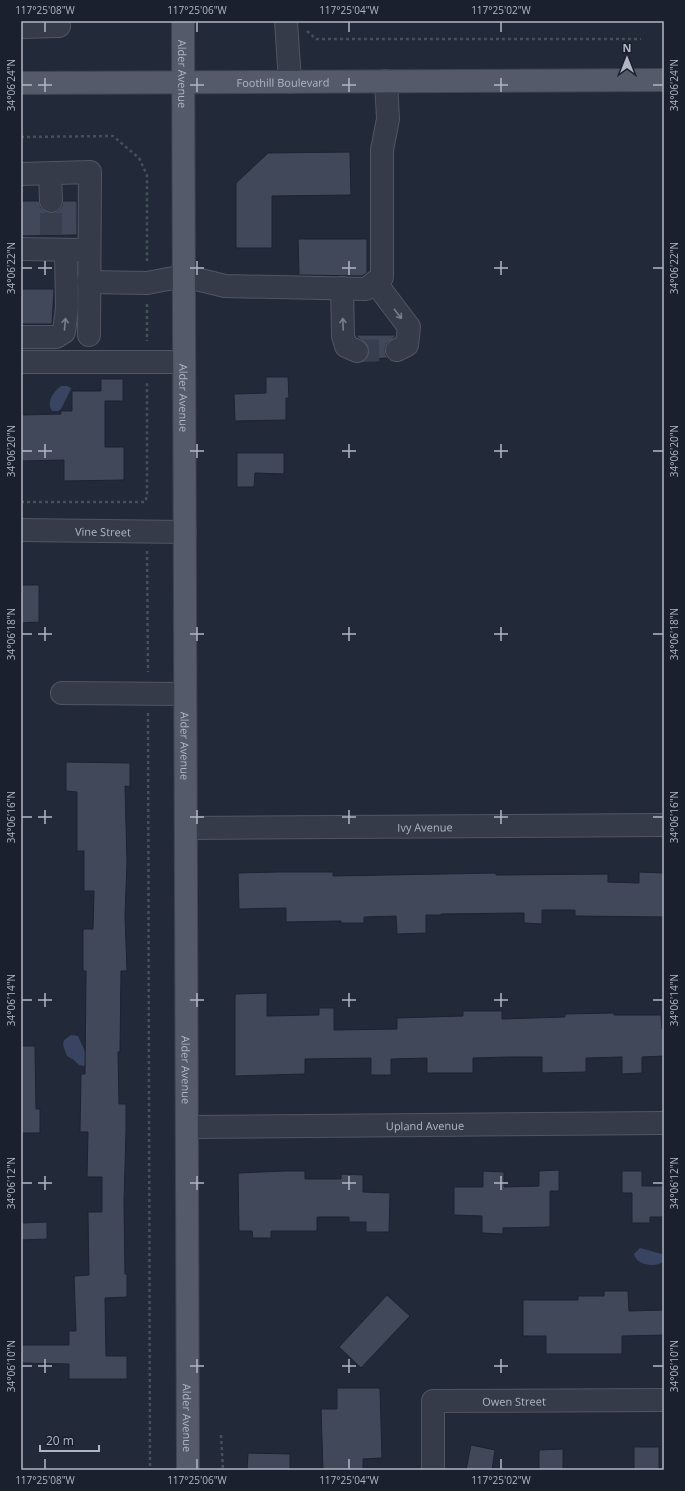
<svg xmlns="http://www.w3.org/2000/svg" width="685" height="1491" font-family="'Open Sans',sans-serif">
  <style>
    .water { fill: #384461 }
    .building { fill: #41485a; stroke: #1d2230 }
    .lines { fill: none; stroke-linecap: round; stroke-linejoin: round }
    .minor-tunnel { stroke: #373e4e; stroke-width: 22; stroke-dasharray: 22 11; stroke-linecap: butt }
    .minor-casing { stroke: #515664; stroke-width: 24 }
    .major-casing { stroke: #3f4452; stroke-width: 24 }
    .path { stroke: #425257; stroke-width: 2.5; stroke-dasharray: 3 3; stroke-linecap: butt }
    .minor { stroke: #363b49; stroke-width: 22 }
    .major { stroke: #545a69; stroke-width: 22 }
    .oneway { stroke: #7a7f8d }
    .ticks { fill: none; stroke: #b1b6c5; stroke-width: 1.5 }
    .labels { text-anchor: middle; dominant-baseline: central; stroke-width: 4; stroke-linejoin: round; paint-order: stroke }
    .street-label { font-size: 11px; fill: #b1b6c5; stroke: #1b202e }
    .neatline { fill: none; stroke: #b1b6c5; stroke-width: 1.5 }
    .ticks-label { font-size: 10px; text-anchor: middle; fill: #b1b6c5 }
  </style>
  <rect width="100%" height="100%" fill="#222939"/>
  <!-- water -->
  <g class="water">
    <path d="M61,386H67L71,388V389L61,409L58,411H52C46,402 53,392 61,386Z"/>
    <polygon points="71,1035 78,1036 88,1058 86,1064 84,1066 79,1065 74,1060 67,1056 63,1045 64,1040"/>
    <path d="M640,1248L662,1254L663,1262C655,1268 636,1265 634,1254Z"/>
  </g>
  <!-- building -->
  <g class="building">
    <polygon points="350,152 351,195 272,196 272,248 236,248 236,183 268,153"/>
    <polygon points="21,201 39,201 41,208 46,212 51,213 58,211 62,206 63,201 77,201 77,235 21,236"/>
    <polygon points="298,239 367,239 367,273 362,276 299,275"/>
    <polygon points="21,289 54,289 52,324 21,324"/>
    <polygon points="357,335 396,335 395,337 387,343 385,349 386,355 388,358 366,359 369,350 367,344 357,337"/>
    <polygon points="266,377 288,377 289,398 286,398 286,420 235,421 234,394 266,393"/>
    <polygon points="101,379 123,379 123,401 105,401 105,447 124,447 124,480 64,481 64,460 21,461 21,415 61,414 61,411 72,411 72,391 101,391"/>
    <polygon points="237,453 284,453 284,474 255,473 254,487 237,487"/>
    <polygon points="21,585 39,585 39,622 21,623"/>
    <polygon points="66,762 130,763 130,787 125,786 127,862 125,916 127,971 121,971 120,1052 118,1052 119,1104 126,1104 126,1131 124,1202 125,1274 127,1274 127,1297 105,1298 106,1356 127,1356 127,1379 69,1379 69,1364 21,1363 21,1345 69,1345 69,1331 76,1331 74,1276 89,1275 88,1212 102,1212 102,1177 87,1177 88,1132 80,1132 81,1074 85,1074 86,971 83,971 83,929 93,929 94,891 84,891 84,851 77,851 77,792 66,791"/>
    <polygon points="278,872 333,872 333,876 496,873 496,875 608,874 608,882 639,883 639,872 664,873 664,917 575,916 575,910 542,910 542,924 524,923 524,913 441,914 441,915 426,915 426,933 397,934 396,916 364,917 364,923 341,923 341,921 286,922 286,908 239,909 238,873"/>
    <polygon points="267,993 267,1016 319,1015 319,1008 334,1008 334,1030 397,1029 397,1018 463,1016 463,1011 502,1011 502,1019 565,1017 565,1014 614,1013 614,1015 661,1015 662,1029 664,1029 664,1056 642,1057 642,1073 622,1074 622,1057 586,1058 586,1072 542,1073 542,1057 510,1057 473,1058 473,1073 427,1073 427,1058 391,1059 391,1075 371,1075 371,1058 305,1059 305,1074 235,1076 235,994"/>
    <polygon points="21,1046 35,1046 36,1109 40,1109 40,1133 21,1133"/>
    <polygon points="559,1170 559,1191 550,1191 550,1227 503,1228 503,1234 482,1233 482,1216 454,1215 454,1187 483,1187 483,1171 504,1172 504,1187 539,1186 539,1171"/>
    <polygon points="285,1171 305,1171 305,1179 341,1179 341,1174 363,1175 363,1192 390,1193 389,1232 366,1232 366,1222 349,1222 349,1217 317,1217 317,1231 271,1231 271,1238 253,1238 252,1231 239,1231 238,1173"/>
    <polygon points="622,1171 642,1171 642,1186 664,1186 664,1217 650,1217 650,1223 632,1223 632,1193 622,1193"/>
    <polygon points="47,1222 47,1239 21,1240 21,1223"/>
    <polygon points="604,1291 628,1291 629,1311 664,1310 664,1335 622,1336 622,1354 546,1354 546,1336 523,1336 523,1300 578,1300 578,1296 604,1296"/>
    <polygon points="387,1295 410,1316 361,1368 339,1347"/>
    <polygon points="337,1388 380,1388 382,1458 363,1459 363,1470 323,1470 321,1409 337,1409"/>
    <polygon points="471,1445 495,1450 492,1470 466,1470"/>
    <rect x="634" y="1447" width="25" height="23"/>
    <polygon points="563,1449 563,1470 539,1470 539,1450"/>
    <polygon points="248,1453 290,1454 290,1470 247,1470"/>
  </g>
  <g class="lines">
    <!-- minor-tunnel -->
    <g class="minor-tunnel">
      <polyline points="51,235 51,201"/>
      <polyline points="357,351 397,350"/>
    </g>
    <defs>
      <g id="minor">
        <polyline points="286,21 290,82"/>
        <polyline points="21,27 59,26"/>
        <polyline points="21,174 90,172 89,335"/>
        <polyline points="50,174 51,201"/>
        <polyline points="21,249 80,250"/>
        <polyline points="88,282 147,283 184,276 225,286 366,289 382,277 382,150 388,119 386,81"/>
        <polyline points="375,282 409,327 407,345 397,350"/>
        <polyline points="342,288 343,336 346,346 357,351"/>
        <polyline points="21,337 56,337 64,332 67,308 66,250"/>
        <polyline points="21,362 184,362"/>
        <path id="s1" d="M21,530L185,532"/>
        <polyline points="62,693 185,694"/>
        <path id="s2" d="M186,828L664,825"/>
        <path id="s3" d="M187,1127L664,1123"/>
        <path id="s4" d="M433,1470V1401L664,1400"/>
      </g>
      <g id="major">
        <path id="s5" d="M183,21L188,1470"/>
        <path id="s6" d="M21,83L664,80"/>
      </g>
    </defs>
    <!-- minor casing -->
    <use href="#minor" class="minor-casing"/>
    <!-- major casing -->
    <use href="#major" class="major-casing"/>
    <!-- path -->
    <g class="path">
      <polyline points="307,31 316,39 641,39"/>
      <polyline points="21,137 113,136 139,158 147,175 147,263"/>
      <polyline points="147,304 147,341"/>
      <polyline points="21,502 145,502 147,496 147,382"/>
      <polyline points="147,551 148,672"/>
      <polyline points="148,713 150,1470"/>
      <polyline points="221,1435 223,1470"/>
    </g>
    <!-- minor -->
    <use href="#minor" class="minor"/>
    <!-- major -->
    <use href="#major" class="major"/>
  </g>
  <!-- one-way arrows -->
  <defs><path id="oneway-shaft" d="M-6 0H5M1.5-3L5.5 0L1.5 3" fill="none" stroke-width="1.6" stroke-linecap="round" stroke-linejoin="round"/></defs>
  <g class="oneway">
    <use href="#oneway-shaft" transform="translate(398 314) rotate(52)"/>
    <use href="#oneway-shaft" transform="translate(65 324) rotate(-85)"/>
    <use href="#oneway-shaft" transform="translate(343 324) rotate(-92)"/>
  </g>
  <!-- ticks -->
  <path class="ticks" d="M45,22V32M197,22V32M349,22V32M501,22V32M45,78V92M197,78V92M349,78V92M501,78V92M22,85H32M38,85H52M190,85H204M342,85H356M494,85H508M653,85H663M45,261V275M197,261V275M349,261V275M501,261V275M22,268H32M38,268H52M190,268H204M342,268H356M494,268H508M653,268H663M45,444V458M197,444V458M349,444V458M501,444V458M22,451H32M38,451H52M190,451H204M342,451H356M494,451H508M653,451H663M45,627V641M197,627V641M349,627V641M501,627V641M22,634H32M38,634H52M190,634H204M342,634H356M494,634H508M653,634H663M45,810V824M197,810V824M349,810V824M501,810V824M22,817H32M38,817H52M190,817H204M342,817H356M494,817H508M653,817H663M45,993V1007M197,993V1007M349,993V1007M501,993V1007M22,1000H32M38,1000H52M190,1000H204M342,1000H356M494,1000H508M653,1000H663M45,1176V1190M197,1176V1190M349,1176V1190M501,1176V1190M22,1183H32M38,1183H52M190,1183H204M342,1183H356M494,1183H508M653,1183H663M45,1359V1373M197,1359V1373M349,1359V1373M501,1359V1373M22,1366H32M38,1366H52M190,1366H204M342,1366H356M494,1366H508M653,1366H663M45,1459V1469M197,1459V1469M349,1459V1469M501,1459V1469"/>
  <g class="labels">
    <!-- street labels -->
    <g class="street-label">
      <text stroke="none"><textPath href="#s5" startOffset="53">Alder Avenue</textPath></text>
      <text stroke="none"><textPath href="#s6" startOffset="262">Foothill Boulevard</textPath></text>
      <text stroke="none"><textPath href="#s5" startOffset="377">Alder Avenue</textPath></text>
      <text stroke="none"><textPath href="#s1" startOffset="82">Vine Street</textPath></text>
      <text stroke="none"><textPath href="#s5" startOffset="725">Alder Avenue</textPath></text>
      <text stroke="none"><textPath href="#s2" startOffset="239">Ivy Avenue</textPath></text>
      <text stroke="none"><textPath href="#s5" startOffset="1049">Alder Avenue</textPath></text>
      <text stroke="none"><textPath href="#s3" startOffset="238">Upland Avenue</textPath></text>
      <text stroke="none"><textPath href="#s4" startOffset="150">Owen Street</textPath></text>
      <text stroke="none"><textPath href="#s5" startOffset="1397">Alder Avenue</textPath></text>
    </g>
  </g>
  <!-- border -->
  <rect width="685" height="1491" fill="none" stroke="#1b202e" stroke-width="44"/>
  <!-- north arrow -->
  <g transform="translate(627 58)" stroke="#1b202e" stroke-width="3" paint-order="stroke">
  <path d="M0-3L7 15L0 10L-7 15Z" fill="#b1b6c5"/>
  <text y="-6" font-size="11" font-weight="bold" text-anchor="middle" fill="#b1b6c5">N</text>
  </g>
  <!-- scale -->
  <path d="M40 1445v6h59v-6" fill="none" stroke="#b1b6c5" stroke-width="2"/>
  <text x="46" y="1445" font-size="12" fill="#b1b6c5" stroke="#1b202e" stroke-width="3" paint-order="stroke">20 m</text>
  <rect x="22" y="22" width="641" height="1447" class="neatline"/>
  <g class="ticks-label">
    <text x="45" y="14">117°25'08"W</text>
    <text x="197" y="14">117°25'06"W</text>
    <text x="349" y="14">117°25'04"W</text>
    <text x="501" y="14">117°25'02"W</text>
    <text transform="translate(11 85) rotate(-90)" y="4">34°06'24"N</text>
    <text transform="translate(674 85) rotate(-90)" y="4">34°06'24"N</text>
    <text transform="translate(11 268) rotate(-90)" y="4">34°06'22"N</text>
    <text transform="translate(674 268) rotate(-90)" y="4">34°06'22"N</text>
    <text transform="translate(11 451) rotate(-90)" y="4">34°06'20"N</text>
    <text transform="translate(674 451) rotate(-90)" y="4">34°06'20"N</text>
    <text transform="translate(11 634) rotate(-90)" y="4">34°06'18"N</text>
    <text transform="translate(674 634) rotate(-90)" y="4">34°06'18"N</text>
    <text transform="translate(11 817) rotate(-90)" y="4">34°06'16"N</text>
    <text transform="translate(674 817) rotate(-90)" y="4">34°06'16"N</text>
    <text transform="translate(11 1000) rotate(-90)" y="4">34°06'14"N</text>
    <text transform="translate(674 1000) rotate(-90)" y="4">34°06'14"N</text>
    <text transform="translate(11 1183) rotate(-90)" y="4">34°06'12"N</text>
    <text transform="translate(674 1183) rotate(-90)" y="4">34°06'12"N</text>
    <text transform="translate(11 1366) rotate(-90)" y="4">34°06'10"N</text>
    <text transform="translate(674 1366) rotate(-90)" y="4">34°06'10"N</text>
    <text x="45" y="1484">117°25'08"W</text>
    <text x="197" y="1484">117°25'06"W</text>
    <text x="349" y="1484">117°25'04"W</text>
    <text x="501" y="1484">117°25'02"W</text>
  </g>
</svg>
